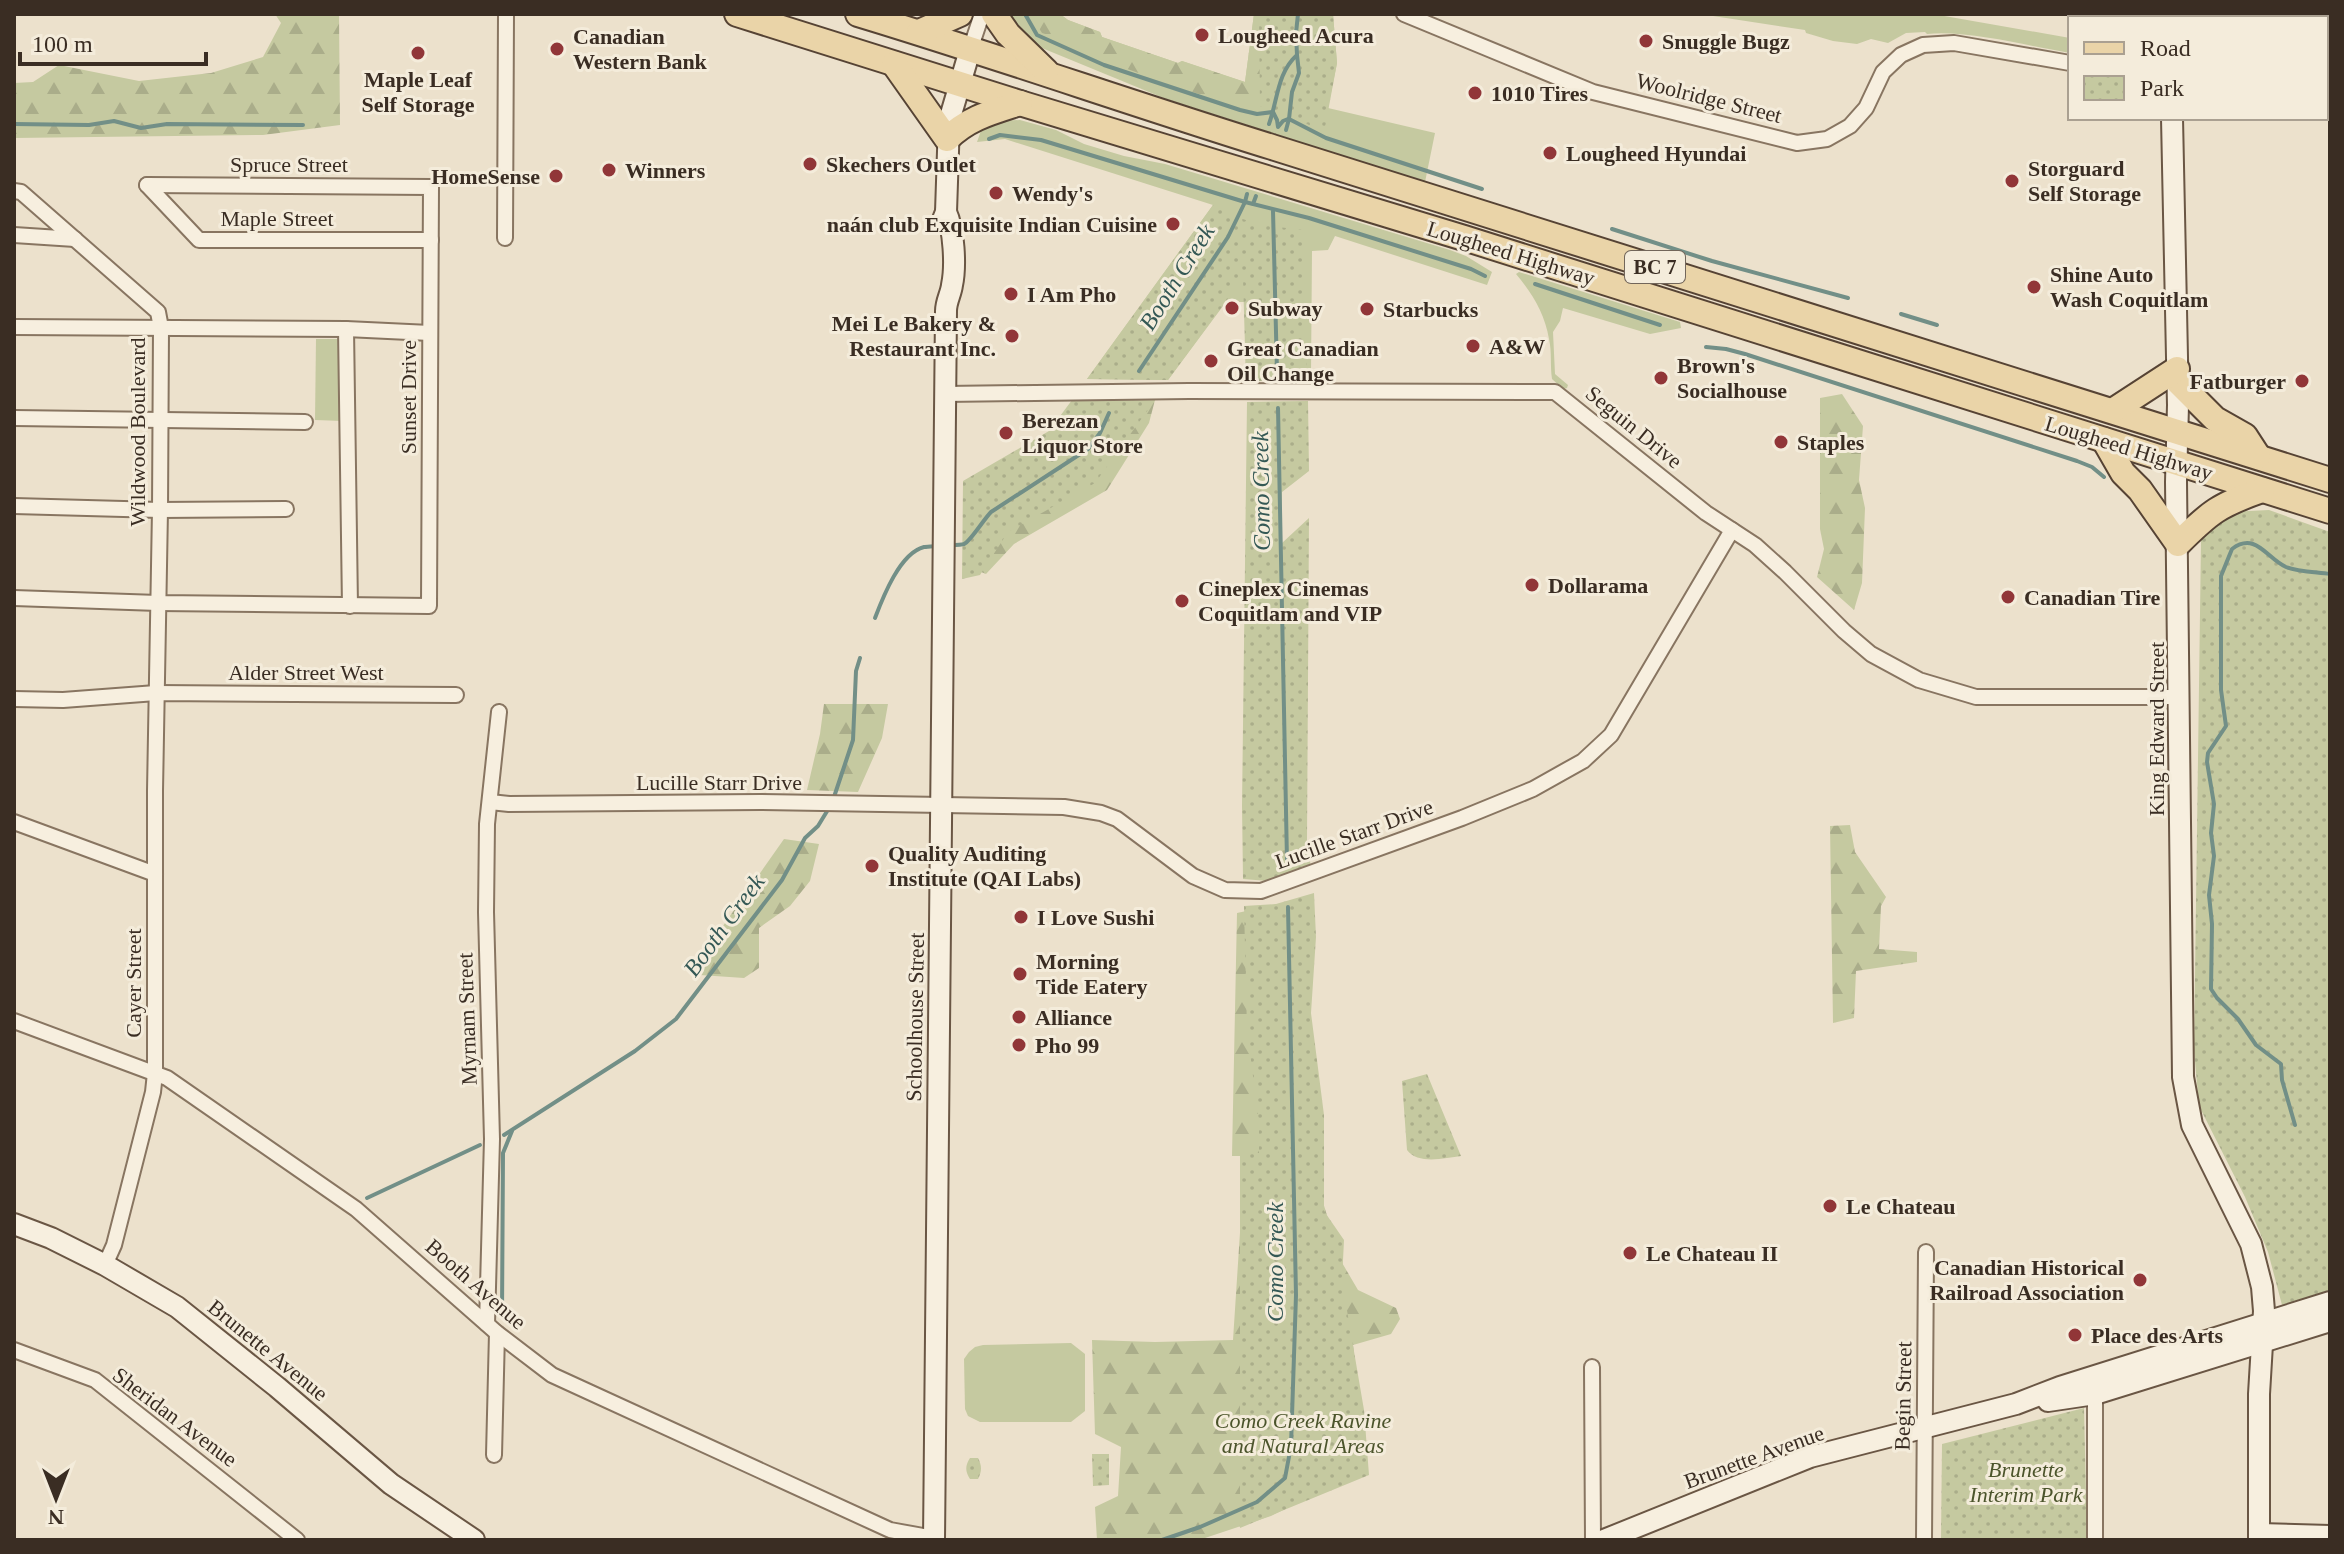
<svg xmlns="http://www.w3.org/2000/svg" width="2344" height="1554" font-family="Georgia,serif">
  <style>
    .green { fill: #c5c9a0 }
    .forest { fill: url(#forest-firs) }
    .park { fill: url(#park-dots) }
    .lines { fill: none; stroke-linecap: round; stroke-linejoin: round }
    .stream { stroke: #728f87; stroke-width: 4 }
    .street-casing { stroke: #887561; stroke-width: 18 }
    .secondary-casing { stroke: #6a5644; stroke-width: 24 }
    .primary-casing { stroke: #564334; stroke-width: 28 }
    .highway-casing { stroke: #564334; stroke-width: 32 }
    .street { stroke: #f7efdf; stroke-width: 14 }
    .secondary { stroke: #f7efdf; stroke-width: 20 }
    .primary { stroke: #ead4a8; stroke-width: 24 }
    .highway { stroke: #d2a066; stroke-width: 28 }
    .poi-dot { fill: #913638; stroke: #f4ecdb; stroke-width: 3 }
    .labels { text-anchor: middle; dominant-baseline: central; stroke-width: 6; stroke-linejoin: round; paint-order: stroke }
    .shield { fill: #f4ecdb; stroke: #72665a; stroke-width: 2 }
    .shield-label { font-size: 20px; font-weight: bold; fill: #3a2d23 }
    .poi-label { font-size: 22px; font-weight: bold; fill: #3a2d23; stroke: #f4ecdb; text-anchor: start }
    .street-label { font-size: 22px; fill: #3a2d23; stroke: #f4ecdb }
    .park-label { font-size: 22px; font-style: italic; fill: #4b542b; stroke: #f4ecdb }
    .water-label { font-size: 24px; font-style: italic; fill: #345855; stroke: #f4ecdb }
  </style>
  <defs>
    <pattern id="forest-firs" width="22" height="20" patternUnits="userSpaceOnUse" patternTransform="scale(2)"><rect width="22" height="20" fill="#c5c9a0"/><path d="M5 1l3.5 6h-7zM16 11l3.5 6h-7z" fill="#aaad8a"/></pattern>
    <pattern id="park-dots" width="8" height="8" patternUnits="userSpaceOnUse" patternTransform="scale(2)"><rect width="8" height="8" fill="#c5c9a0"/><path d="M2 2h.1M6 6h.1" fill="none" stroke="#aaad8a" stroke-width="1.8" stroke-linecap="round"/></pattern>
  </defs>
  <rect width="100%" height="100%" fill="#ece1cc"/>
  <!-- green -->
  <g class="green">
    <polygon points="1004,14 1060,14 1068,20 1100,32 1102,37 1178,63 1182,61 1245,82 1254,14 1333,14 1337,63 1328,108 1435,133 1425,182 1166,99 1037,46"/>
    <path d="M1700,14H1933L2070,38V53C2027,46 1969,30 1927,34L1925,32L1906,33L1888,43L1871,39L1857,44L1833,41L1806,33L1805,30Z"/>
    <polygon points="1020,120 1056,130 1084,144 1124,156 1165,164 1450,250 1466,256 1492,272 1487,285 1335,236 1328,250 1312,251 1311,375 1307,381 1246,381 1245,302 1226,302 1168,380 1087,379 1213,205 1005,139 977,142 983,125 997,121"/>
    <path d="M1519,272L1680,322L1681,328L1650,334L1563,308L1560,321L1553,332L1555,374L1568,385L1567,388L1563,389L1552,379C1550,365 1552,352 1549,339C1545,314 1532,293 1516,274Z"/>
    <polygon points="316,339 344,339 343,421 315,420"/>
    <polygon points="1071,1343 1085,1354 1085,1411 1071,1422 980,1422 968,1416 965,1409 964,1359 969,1352 975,1347 983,1345"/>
  </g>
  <!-- forest -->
  <g class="forest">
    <polygon points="275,14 339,14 340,125 263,135 14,138 14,83 33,82 59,65 139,81 211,73 263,57 281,23"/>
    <polygon points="1030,14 1060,14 1068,20 1100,32 1102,37 1178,63 1182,61 1245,82 1254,14 1290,14 1263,96 1247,107 1227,103 1174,86 1100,59 1082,50 1077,44 1042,33"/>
    <polygon points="1842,394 1863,426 1859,480 1865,508 1862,583 1854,610 1817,577 1824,549 1820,529 1820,398"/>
    <polygon points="1110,400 1155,400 1149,423 1107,490 1014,544 986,574 974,569"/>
    <polygon points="824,704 888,704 882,738 858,792 807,790 820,734"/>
    <polygon points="1850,825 1855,852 1886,897 1881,906 1879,949 1917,952 1917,962 1856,971 1854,1018 1833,1023 1830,826"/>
    <polygon points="784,839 819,844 810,881 790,906 759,928 759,968 744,978 700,975 718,933"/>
    <polygon points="1306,898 1314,1173 1341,1261 1358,1290 1396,1308 1400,1319 1391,1334 1353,1345 1366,1469 1271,1516 1199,1540 1097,1540 1095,1507 1118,1496 1121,1447 1095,1434 1092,1340 1155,1342 1233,1340 1245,1156 1232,1156 1237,913"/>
  </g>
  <!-- park -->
  <g class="park">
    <polygon points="1259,14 1333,14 1337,63 1324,133 1292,116 1260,106"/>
    <path d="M1213,205C1244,224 1269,226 1304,230L1303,270L1307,381H1246L1243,278L1168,380L1087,379Z"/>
    <polygon points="1072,400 1155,400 1095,483 1008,532 980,575 962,579 963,481 1049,431"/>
    <polygon points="1308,401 1309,471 1282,492 1282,543 1309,518 1307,840 1311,868 1268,881 1243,879 1242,806 1247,402"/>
    <polygon points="2269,510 2330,532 2330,1290 2282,1305 2268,1252 2245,1197 2199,1106 2194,1050 2201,540 2229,512"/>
    <polygon points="1314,893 1316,937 1311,1013 1324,1115 1324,1211 1344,1240 1342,1281 1364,1410 1369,1475 1240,1528 1240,1153 1259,1153 1259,1123 1247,1029 1244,906 1276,904"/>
    <path d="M1427,1074L1461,1156C1445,1158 1418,1165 1407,1150L1402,1081Z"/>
    <polygon points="2084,1408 2087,1540 1941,1540 1942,1444"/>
    <polygon points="1092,1454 1109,1454 1109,1485 1093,1486"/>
    <path d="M970,1458H978C982,1466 982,1471 978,1479H970C965,1471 965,1466 970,1458Z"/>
  </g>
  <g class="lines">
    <!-- stream -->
    <g class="stream">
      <polyline points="1025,14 1037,35 1104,65 1240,110 1257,114 1273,112"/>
      <polyline points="1297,55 1299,73 1292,92 1289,119 1326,138 1482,189"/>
      <polyline points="1273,112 1277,120 1278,127 1283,121 1288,119"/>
      <polyline points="14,124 89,125 114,121 141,128 167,124 303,125"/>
      <path d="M1269,124C1278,99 1277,73 1297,55L1296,33L1298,14"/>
      <polyline points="1286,130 1289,119"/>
      <polyline points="989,139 1000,135 1041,140 1245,202 1309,218 1471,269 1485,276"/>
      <polyline points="1253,204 1256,196"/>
      <polyline points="1273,211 1277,372"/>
      <polyline points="1612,229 1712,261 1848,298"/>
      <polyline points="1535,284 1660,325"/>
      <polyline points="1901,314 1937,325"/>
      <polyline points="1706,347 1726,349 1745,354 2077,461 2092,467 2104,477"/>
      <polyline points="1139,371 1228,237 1245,202 1247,194"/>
      <polyline points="1278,408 1287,861"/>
      <path d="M950,545C952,545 962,545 964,544C970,542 984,519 991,512L1088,449L1100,433L1109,413"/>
      <path d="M875,618C883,597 900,553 924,547C925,547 936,546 937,546"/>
      <polyline points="833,800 853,740 856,671 860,658"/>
      <path d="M2295,1125L2282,1080L2281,1064L2256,1045L2238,1019L2217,998L2211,989L2212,924L2209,895L2214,856L2211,833L2214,804L2207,762L2208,753L2226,726L2221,690V576L2232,549C2256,531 2267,559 2286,567C2299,572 2316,572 2330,574"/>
      <polyline points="504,1135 635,1051 676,1019 782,880 805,838 818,826 829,808"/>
      <polyline points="367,1198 480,1145"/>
      <polyline points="502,1315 503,1153 512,1131"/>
      <polyline points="1162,1540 1200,1527 1257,1502 1285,1478 1291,1446 1296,1295 1288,907"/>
    </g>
    <defs>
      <g id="street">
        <polyline points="1404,14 1593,92 1797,143 1827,139 1850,126 1866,108 1883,72 1901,55 1923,45 1954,43 2070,63"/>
        <polyline points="970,50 982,14"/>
        <polyline points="2326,111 2330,111"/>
        <polyline points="147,185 199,240 431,240"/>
        <polyline points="14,191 21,192 158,312 161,328 160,510 155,791 155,1073 153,1092 114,1245 105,1265"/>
        <polyline points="14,235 75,239"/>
        <polyline points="505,238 506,14"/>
        <polyline points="14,327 346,329 430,333"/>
        <polyline points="346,329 350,606"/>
        <polyline points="945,394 1189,391 1555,392 1706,513 1755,545 1785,572 1844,631 1871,654 1919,680 1976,697 2179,697"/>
        <polyline points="14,418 305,422"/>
        <polyline points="14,506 160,510 286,509"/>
        <polyline points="14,598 158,603 429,606 431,187 147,185"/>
        <polyline points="14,699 63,700 156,693 456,695"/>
        <polyline points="490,802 509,804 760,802 1064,807 1101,813 1117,819 1193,876 1225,890 1261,891 1462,818 1533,789 1583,761 1611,735 1732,530"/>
        <polyline points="14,822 155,874"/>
        <polyline points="14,1021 167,1078 356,1209 497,1333 552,1375 890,1530 934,1538"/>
        <polyline points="487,1324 492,1139 486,912 487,824 499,712"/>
        <polyline points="14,1350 95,1380 297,1540"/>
        <polyline points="1592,1367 1593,1540"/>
        <polyline points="2095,1394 2095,1540"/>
        <polyline points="494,1455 497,1333"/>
        <polyline points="1924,1540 1926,1252"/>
      </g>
      <g id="secondary">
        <polyline points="2171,14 2171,18"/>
        <polyline points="2172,118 2178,405 2176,482 2183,1077 2192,1125 2251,1244 2262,1287 2264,1311 2259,1394 2259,1540"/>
        <polyline points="942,222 946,212 949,121 970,50"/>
        <polyline points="14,1224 51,1238 105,1265 177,1307 277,1387 391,1484 474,1540"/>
        <polyline points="2048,1401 2095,1394 2330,1321"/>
        <polyline points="2259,1534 2330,1536"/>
        <path d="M934,1540L946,311C946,301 951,294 952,285C956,266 954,229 946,212"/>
        <polyline points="1604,1540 1810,1457 2016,1404 2060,1387 2330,1302"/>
      </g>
      <g id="primary">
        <polyline points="737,14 1020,103 1464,238 2330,511"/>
        <path d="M858,14C997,56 1133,104 1272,147C1625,257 1978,367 2330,480"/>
        <polyline points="994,14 1008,34 1046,71"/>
        <polyline points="919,32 960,14"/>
        <path d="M894,64L947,139C968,118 992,112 1020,103"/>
        <polyline points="2178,382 2215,419 2245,436 2258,456"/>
        <polyline points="2114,410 2177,369"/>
        <path d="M2104,440L2123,473L2140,490L2178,544C2210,512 2219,505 2262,490"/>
      </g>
      <g id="highway">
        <polyline points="2090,14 2114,18"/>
        <polyline points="2313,14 2330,17"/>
        <polyline points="2326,55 2330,55"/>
      </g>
    </defs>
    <!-- street casing -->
    <use href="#street" class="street-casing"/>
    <!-- secondary casing -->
    <use href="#secondary" class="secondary-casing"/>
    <!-- primary casing -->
    <use href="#primary" class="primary-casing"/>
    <!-- highway casing -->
    <use href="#highway" class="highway-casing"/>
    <!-- street -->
    <use href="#street" class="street"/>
    <!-- secondary -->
    <use href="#secondary" class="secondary"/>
    <!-- primary -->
    <use href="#primary" class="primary"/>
    <!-- highway -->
    <use href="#highway" class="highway"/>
  </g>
  <!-- markers -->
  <g class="poi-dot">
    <circle cx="1202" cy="35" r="8"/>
    <circle cx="1646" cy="41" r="8"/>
    <circle cx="557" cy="49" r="8"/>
    <circle cx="418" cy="53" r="8"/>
    <circle cx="1475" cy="93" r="8"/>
    <circle cx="1550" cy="153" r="8"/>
    <circle cx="810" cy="164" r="8"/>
    <circle cx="609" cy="170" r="8"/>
    <circle cx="556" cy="176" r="8"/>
    <circle cx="2012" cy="181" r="8"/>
    <circle cx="996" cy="193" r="8"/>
    <circle cx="1173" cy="224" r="8"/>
    <circle cx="2034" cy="287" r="8"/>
    <circle cx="1011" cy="294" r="8"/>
    <circle cx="1232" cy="308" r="8"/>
    <circle cx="1367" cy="309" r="8"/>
    <circle cx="1012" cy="336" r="8"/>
    <circle cx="1473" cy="346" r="8"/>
    <circle cx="1211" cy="361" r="8"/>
    <circle cx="1661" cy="378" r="8"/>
    <circle cx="2302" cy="381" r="8"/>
    <circle cx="1006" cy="433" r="8"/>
    <circle cx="1781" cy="442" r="8"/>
    <circle cx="1532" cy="585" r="8"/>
    <circle cx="2008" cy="597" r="8"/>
    <circle cx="1182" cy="601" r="8"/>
    <circle cx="872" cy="866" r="8"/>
    <circle cx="1021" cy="917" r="8"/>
    <circle cx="1020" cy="974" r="8"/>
    <circle cx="1019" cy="1017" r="8"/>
    <circle cx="1019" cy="1045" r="8"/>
    <circle cx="1830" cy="1206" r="8"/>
    <circle cx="1630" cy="1253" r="8"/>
    <circle cx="2140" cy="1280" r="8"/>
    <circle cx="2075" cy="1335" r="8"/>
  </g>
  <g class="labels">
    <!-- shield labels -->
    <rect class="shield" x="1625" y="251" width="60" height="32" rx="6"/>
    <g class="shield-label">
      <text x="1655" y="267">BC 7</text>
    </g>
    <!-- poi labels -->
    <g class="poi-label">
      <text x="1218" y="35">Lougheed Acura</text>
      <text x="573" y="36">Canadian<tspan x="573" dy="25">Western Bank</tspan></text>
      <text x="1662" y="41">Snuggle Bugz</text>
      <text x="418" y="79" text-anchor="middle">Maple Leaf<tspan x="418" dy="25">Self Storage</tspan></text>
      <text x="1491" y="93">1010 Tires</text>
      <text x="1566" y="153">Lougheed Hyundai</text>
      <text x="826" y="164">Skechers Outlet</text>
      <text x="2028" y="168">Storguard<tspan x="2028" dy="25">Self Storage</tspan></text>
      <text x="625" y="170">Winners</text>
      <text x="540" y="176" text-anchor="end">HomeSense</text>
      <text x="1012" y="193">Wendy's</text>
      <text x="1157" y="224" text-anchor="end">naán club Exquisite Indian Cuisine</text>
      <text x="2050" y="274">Shine Auto<tspan x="2050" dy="25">Wash Coquitlam</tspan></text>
      <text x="1027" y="294">I Am Pho</text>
      <text x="1248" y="308">Subway</text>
      <text x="1383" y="309">Starbucks</text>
      <text x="996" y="323" text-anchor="end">Mei Le Bakery &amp;<tspan x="996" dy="25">Restaurant Inc.</tspan></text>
      <text x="1489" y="346">A&amp;W</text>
      <text x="1227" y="348">Great Canadian<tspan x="1227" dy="25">Oil Change</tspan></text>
      <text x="1677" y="365">Brown's<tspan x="1677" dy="25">Socialhouse</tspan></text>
      <text x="2286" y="381" text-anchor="end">Fatburger</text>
      <text x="1022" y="420">Berezan<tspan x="1022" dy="25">Liquor Store</tspan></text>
      <text x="1797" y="442">Staples</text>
      <text x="1548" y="585">Dollarama</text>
      <text x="1198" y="588">Cineplex Cinemas<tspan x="1198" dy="25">Coquitlam and VIP</tspan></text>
      <text x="2024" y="597">Canadian Tire</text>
      <text x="888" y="853">Quality Auditing<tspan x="888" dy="25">Institute (QAI Labs)</tspan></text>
      <text x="1037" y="917">I Love Sushi</text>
      <text x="1036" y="961">Morning<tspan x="1036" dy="25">Tide Eatery</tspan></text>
      <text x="1035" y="1017">Alliance</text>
      <text x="1035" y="1045">Pho 99</text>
      <text x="1846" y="1206">Le Chateau</text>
      <text x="1646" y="1253">Le Chateau II</text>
      <text x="2124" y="1267" text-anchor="end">Canadian Historical<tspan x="2124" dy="25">Railroad Association</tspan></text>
      <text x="2091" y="1335">Place des Arts</text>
    </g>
    <!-- street labels -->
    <g class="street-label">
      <text transform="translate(1709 98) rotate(14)">Woolridge Street</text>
      <text x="289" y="164">Spruce Street</text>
      <text x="277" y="218">Maple Street</text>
      <text transform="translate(1511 253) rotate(17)">Lougheed Highway</text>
      <text transform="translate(408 397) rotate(-90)">Sunset Drive</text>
      <text transform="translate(1634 427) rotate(39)">Seguin Drive</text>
      <text transform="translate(137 432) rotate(-90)">Wildwood Boulevard</text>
      <text transform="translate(2129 448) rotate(17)">Lougheed Highway</text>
      <text x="306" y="672">Alder Street West</text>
      <text transform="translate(2156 729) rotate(-90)">King Edward Street</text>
      <text x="719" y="782">Lucille Starr Drive</text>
      <text transform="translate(1354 834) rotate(-20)">Lucille Starr Drive</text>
      <text transform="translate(133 983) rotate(-90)">Cayer Street</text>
      <text transform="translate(915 1017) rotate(-89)">Schoolhouse Street</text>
      <text transform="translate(467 1019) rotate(-92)">Myrnam Street</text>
      <text transform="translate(476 1284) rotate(41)">Booth Avenue</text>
      <text transform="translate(268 1350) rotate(39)">Brunette Avenue</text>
      <text transform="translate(1903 1396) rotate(-89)">Begin Street</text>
      <text transform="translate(175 1417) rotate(37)">Sheridan Avenue</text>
      <text transform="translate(1754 1457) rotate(-20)">Brunette Avenue</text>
    </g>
    <!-- park labels -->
    <g class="park-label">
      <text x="1303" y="1420">Como Creek Ravine<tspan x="1303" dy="25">and Natural Areas</tspan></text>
      <text x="2026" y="1469">Brunette<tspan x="2026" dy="25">Interim Park</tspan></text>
    </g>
    <!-- water labels -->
    <g class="water-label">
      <text transform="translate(1177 277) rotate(-58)">Booth Creek</text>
      <text transform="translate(1261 491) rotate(-91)">Como Creek</text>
      <text transform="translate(724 925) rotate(-54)">Booth Creek</text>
      <text transform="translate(1275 1262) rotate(-90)">Como Creek</text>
    </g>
  </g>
  <!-- border -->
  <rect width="2344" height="1554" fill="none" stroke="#3a2d23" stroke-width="32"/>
  <!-- legend -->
  <rect x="2068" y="16" width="260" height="104" fill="#f4ecdb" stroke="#aaa091" stroke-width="2"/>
  <rect x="2084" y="42" width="40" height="12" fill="#ead4a8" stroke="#aaa091" stroke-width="2"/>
  <text x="2140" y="56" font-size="24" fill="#3a2d23">Road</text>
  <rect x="2084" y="76" width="40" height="24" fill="url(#park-dots)" stroke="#aaa091" stroke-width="2"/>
  <text x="2140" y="96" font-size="24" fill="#3a2d23">Park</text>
  <!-- north arrow -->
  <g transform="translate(56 1498) rotate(180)" stroke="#f4ecdb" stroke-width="6" paint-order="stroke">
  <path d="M0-6L14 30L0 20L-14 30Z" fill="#3a2d23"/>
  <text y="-12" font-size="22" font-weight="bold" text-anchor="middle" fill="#3a2d23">N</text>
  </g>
  <!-- scale -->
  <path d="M20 52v12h186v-12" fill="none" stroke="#3a2d23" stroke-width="4"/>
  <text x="32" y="52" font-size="24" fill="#3a2d23" stroke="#f4ecdb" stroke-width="6" paint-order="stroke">100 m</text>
</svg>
